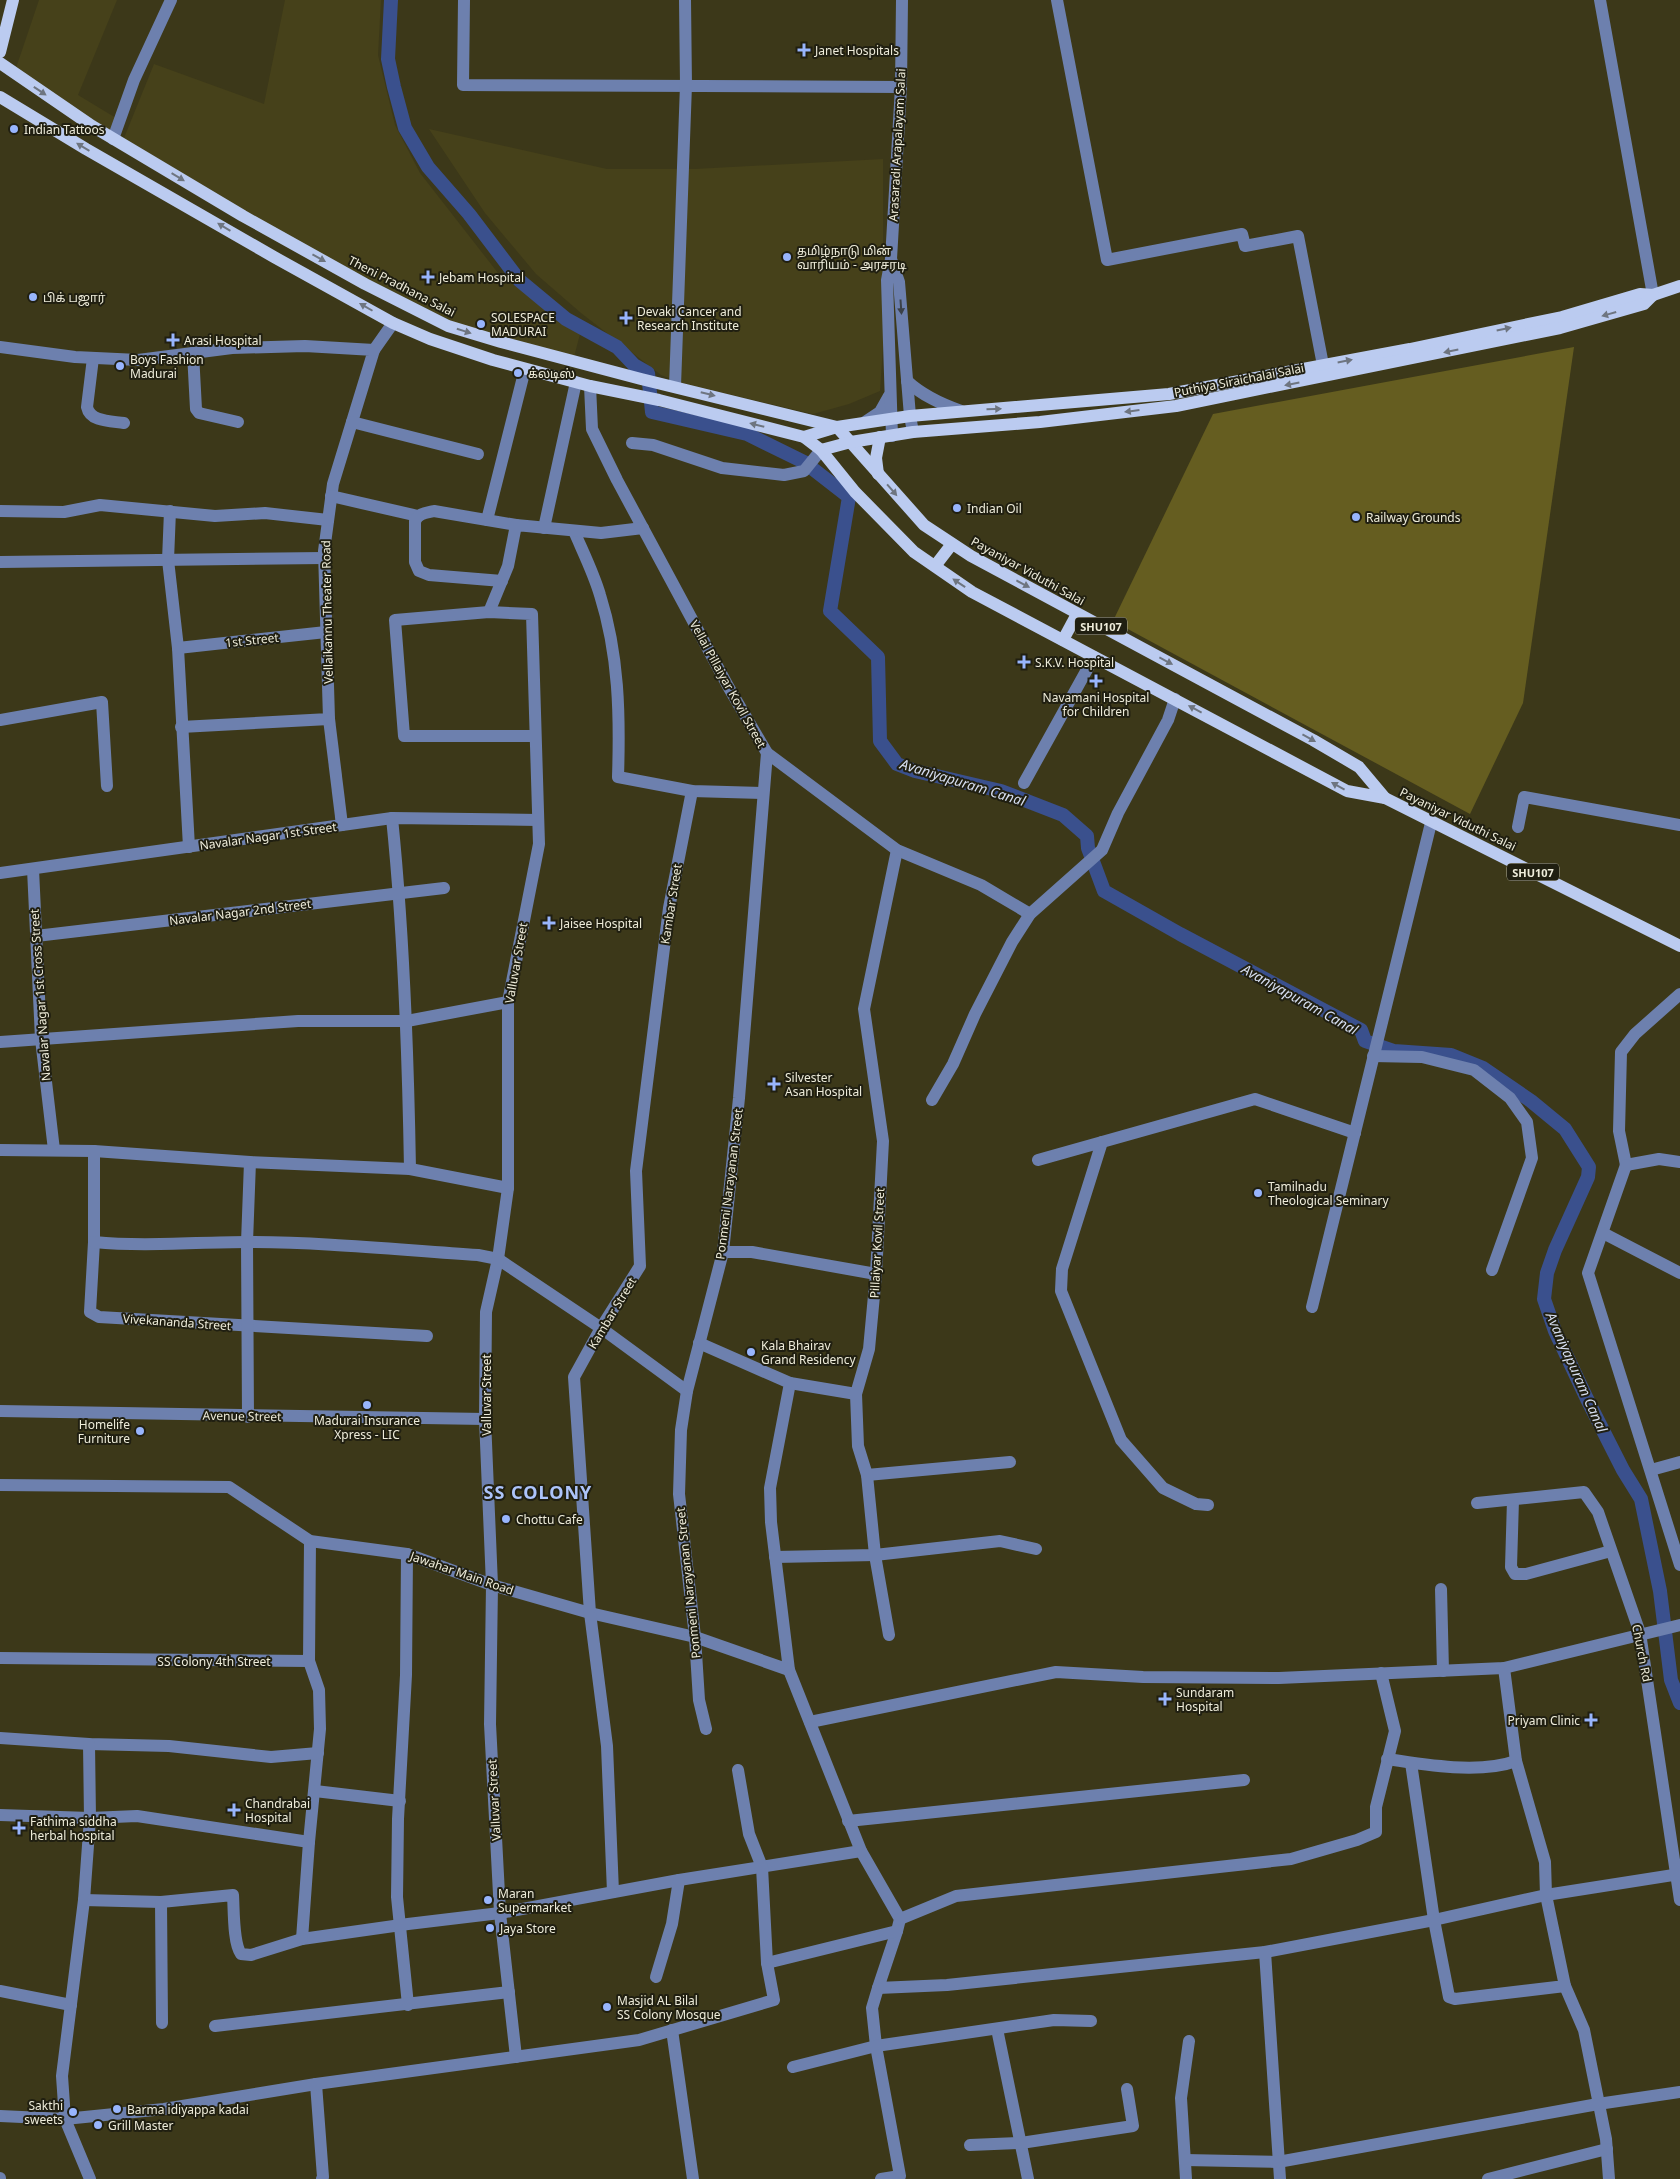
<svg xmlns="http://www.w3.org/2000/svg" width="1680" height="2179" font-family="'Noto Sans','Noto Sans Tamil',sans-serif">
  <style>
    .built { fill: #46411a }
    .grass { fill: #655d20 }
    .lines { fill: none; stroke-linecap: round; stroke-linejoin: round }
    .canal { stroke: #3a508d; stroke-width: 14 }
    .minor { stroke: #6d80ae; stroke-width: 12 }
    .major { stroke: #bbcbf0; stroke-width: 12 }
    .oneway { fill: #6e7580 }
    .oneway2 { fill: #3b4148 }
    .poi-dot { fill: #98b5fd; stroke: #201f11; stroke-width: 2 }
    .labels { text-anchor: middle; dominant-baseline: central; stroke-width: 4; stroke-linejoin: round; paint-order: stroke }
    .shield { fill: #201f11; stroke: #b0ae9e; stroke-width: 1 }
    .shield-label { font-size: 11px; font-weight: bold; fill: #eeecda }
    .poi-label { font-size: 12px; fill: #eeecda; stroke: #201f11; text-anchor: start }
    .street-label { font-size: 12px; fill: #eeecda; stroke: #201f11 }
    .water-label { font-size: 14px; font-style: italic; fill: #d6def0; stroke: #201f11 }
    .district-label { font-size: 18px; font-weight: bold; letter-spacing: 1px; fill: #adc4fa; stroke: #201f11 }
  </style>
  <rect width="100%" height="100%" fill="#3c3819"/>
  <!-- built -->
  <g class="built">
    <polygon points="39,0 117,0 78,95 116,118 109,135 16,68"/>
    <polygon points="285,0 381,0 378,55 395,125 420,173 498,273 580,334 574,357 454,324 348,270 238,209 124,138 154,64 264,104"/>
    <polygon points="429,129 607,169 695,169 883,159 883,346 880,391 849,404 813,414 682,383 661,375 581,313 536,274 485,213"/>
  </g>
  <!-- grass -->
  <polygon class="grass" points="1574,347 1523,703 1470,814 1113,621 1213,414"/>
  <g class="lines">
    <!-- canal -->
    <polyline class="canal" points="391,0 388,59 394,87 405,128 428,167 469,214 519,280 566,319 617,347 634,365 648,373 652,412 747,434 804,462 849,497 830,611 878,657 880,741 897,764 915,771 1001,791 1063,815 1087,836 1088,848 1104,891 1180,934 1361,1030 1365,1041 1394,1051 1451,1055 1483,1068 1531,1101 1565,1129 1589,1167 1588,1177 1555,1250 1547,1273 1544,1299 1555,1331 1587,1399 1623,1470 1641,1499 1660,1591 1671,1680 1680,1703"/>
    <!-- minor -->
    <g class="minor">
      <polyline points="464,0 463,85 901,87"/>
      <polyline points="1057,0 1107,260 1242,234 1245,246 1298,236 1323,365"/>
      <polyline points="1600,0 1653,295"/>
      <polyline points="113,139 134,80 171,0"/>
      <polyline points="891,259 899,282 910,416 913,432"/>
      <polyline points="0,347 75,357 138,360 232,348 305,346 374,350 333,484 324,551 329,719 181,727"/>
      <polyline points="374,350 393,323"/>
      <polyline points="193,353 196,409 199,413 238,422"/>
      <path d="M93,358L87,407C90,422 111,421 124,423"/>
      <path d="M907,381C923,396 941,404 961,411"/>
      <polyline points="590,386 592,429 617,480 729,688 767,753 897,850 981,885 1030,914"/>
      <polyline points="675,386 686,85 685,0"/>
      <polyline points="352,422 478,454"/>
      <polyline points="865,422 880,412 889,396"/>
      <polyline points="892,436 887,280 891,259 901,87 902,0"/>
      <polyline points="632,443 653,445 722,468 784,475 804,471 821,450"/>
      <polyline points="331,496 418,516"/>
      <polyline points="0,511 64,512 100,505 215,516 265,513 328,520"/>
      <polyline points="170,511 168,560 178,648 189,847"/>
      <polyline points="487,520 525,369"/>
      <polyline points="544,528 576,382"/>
      <path d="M574,531C583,552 594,574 600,595C619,655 620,715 618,777L692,791L762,793"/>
      <polyline points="0,562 324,558"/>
      <path d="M502,581L429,575L419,571L415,562V521C419,513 426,513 434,511L516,525"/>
      <polyline points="489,612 508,566 516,525 601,533 643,528"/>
      <polyline points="178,648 326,632"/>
      <polyline points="329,719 342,825"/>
      <polyline points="0,720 102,702 107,786"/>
      <polyline points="1024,783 1094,657"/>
      <path d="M392,818C404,935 408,1051 410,1169"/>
      <polyline points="1518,827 1524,797 1680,825"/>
      <polyline points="33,869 41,1039 54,1150"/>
      <polyline points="0,873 392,818 538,820"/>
      <polyline points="36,936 444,888"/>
      <polyline points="1680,994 1635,1034 1621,1052 1619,1131 1626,1165 1659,1159 1680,1162"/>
      <polyline points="0,1042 298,1021 407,1021 508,1002"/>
      <polyline points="1373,1056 1422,1057 1474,1070 1510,1098 1527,1122 1532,1158 1492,1270"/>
      <polyline points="932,1100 953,1064 975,1014 1012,942 1030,914 1102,850 1118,813 1168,720 1175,699"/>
      <polyline points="1102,1142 1062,1269 1061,1291 1121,1440 1163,1488 1196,1504 1208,1505"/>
      <polyline points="0,1150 94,1151 250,1162 410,1169 508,1188"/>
      <polyline points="94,1151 94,1242 90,1312 99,1317 427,1336"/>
      <polyline points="1038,1160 1255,1099 1355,1133"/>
      <polyline points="1626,1165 1588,1273 1680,1565"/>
      <polyline points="1603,1233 1680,1273"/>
      <path d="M94,1242C145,1247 196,1242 247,1242C324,1242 401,1250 478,1255L498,1259L601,1328L687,1391"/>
      <polyline points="723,1252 752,1252 876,1274"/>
      <polyline points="1312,1307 1431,823"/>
      <polyline points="699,1343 790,1383 770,1488 771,1522 789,1670 861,1851 900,1919 897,1931 878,1988 947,1985 1265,1952 1434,1920 1546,1895 1680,1874"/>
      <polyline points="790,1383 856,1394"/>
      <polyline points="0,1411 485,1419"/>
      <polyline points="248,1417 247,1242 250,1162"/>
      <polyline points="1651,1470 1680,1462"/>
      <polyline points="867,1475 1010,1462"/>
      <polyline points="0,1485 229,1487 310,1541 407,1554 492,1585 590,1613 695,1637 789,1670"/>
      <polyline points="1513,1500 1511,1567 1515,1574 1526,1574 1611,1551"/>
      <polyline points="1477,1503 1584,1492 1598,1512 1640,1633 1680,1900"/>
      <polyline points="407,1554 406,1675 398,1819 397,1897 408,2005"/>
      <polyline points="775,1557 875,1555 1000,1541 1036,1549"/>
      <polyline points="1441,1589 1443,1671"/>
      <polyline points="889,1635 875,1555 867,1475 858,1446 856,1394 869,1349 876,1274 883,1141 864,1009 897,850"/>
      <polyline points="0,1658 309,1661 310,1541"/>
      <polyline points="309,1661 319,1690 320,1729 309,1842"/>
      <polyline points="810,1722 1056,1672 1143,1677 1279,1678 1504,1668 1680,1625"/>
      <polyline points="706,1729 699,1700 695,1637 679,1494 681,1430 687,1391 723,1252 739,1098 767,753"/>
      <polyline points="0,1738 89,1744 169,1746 271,1757 318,1753"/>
      <polyline points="89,1744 90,1818 84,1900 62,2076 65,2119 90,2179"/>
      <path d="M1387,1759C1425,1765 1480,1774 1516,1761"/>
      <polyline points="1411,1763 1434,1920 1449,1997 1455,1999 1565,1986 1546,1895 1545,1862 1516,1761 1504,1668"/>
      <polyline points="315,1791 400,1801"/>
      <polyline points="0,1815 90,1818 137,1816 309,1842 302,1939 408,1924 500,1913 679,1880 861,1851"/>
      <polyline points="848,1821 1244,1780"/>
      <polyline points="613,1892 607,1746 590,1613 574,1377 601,1328 640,1266 636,1171 669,908 692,791"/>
      <path d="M84,1900L161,1902L233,1895C234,1910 233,1943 241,1954L251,1955L302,1939"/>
      <polyline points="161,1902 162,2023"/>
      <polyline points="900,1919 956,1896 1291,1859 1357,1840 1376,1832 1376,1807 1395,1731 1381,1673"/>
      <polyline points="1265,1952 1280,2179"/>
      <polyline points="767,1963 897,1931"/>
      <polyline points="656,1977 672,1924 679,1880"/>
      <polyline points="1565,1986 1584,2030 1606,2139 1609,2179"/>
      <polyline points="878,1988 872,2008 876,2046 900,2176 881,2179"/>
      <polyline points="0,1991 71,2005"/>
      <polyline points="215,2026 509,1992"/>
      <polyline points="997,2029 1028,2179"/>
      <polyline points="672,2030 693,2179"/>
      <polyline points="516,2057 500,1913 490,1724 492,1585 485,1419 486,1312 498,1259 508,1188 508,1002 539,844 532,614 489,612 395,620 404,736 535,736"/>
      <polyline points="793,2067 876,2046 1054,2020 1091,2021"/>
      <polyline points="316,2084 323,2177 322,2179"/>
      <polyline points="0,2116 65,2119 164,2109 316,2084 639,2040 774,2000 767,1963 762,1867 749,1834 738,1770"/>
      <polyline points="970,2145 1021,2143 1133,2126 1127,2089"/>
      <polyline points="1185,2160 1278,2162 1598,2104 1680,2092"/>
      <polyline points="0,2178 0,2179"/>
      <polyline points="1186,2179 1181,2098 1189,2041"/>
      <polyline points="1488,2179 1607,2149"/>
    </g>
    <!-- major -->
    <g class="major">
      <polyline points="0,52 13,0"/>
      <polyline points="0,63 92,126 243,216 365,284 448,326 501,342 641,379 837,427 924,525 971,556 1313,740 1359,767 1385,798"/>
      <polyline points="0,97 86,149 274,257 393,323 430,339 493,360 590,386 659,400 804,437 821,450 855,492 914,552 972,592 1347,791 1385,798 1680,946"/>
      <polyline points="804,437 837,427 910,416 1169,394 1410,349 1562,317 1640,294 1653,295 1680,286"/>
      <polyline points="821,450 851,442 913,432 1040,422 1176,406 1560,328 1644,304 1653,295"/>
      <polyline points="878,474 876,458 880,437"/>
      <polyline points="935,566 952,544"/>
      <polyline points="1063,640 1077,614"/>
    </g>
  </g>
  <!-- one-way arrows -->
  <defs><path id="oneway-solid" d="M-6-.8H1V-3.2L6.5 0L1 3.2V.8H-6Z" transform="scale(1.25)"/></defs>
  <g class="oneway">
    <use href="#oneway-solid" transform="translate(40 91) rotate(34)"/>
    <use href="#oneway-solid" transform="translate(83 147) rotate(-149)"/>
    <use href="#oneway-solid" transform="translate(178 177) rotate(31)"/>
    <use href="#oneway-solid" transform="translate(224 227) rotate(-149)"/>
    <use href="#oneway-solid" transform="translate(319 258) rotate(29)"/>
    <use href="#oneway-solid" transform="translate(366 307) rotate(-150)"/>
    <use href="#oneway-solid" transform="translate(1609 314) rotate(164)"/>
    <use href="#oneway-solid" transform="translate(1504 329) rotate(-12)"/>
    <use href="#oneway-solid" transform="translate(464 331) rotate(17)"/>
    <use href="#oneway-solid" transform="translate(1451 351) rotate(168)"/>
    <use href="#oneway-solid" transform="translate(1345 361) rotate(-11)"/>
    <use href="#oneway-solid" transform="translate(1292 384) rotate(169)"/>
    <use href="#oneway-solid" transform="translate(708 394) rotate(14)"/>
    <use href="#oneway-solid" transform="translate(994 409) rotate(-2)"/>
    <use href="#oneway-solid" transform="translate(1132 411) rotate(173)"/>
    <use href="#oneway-solid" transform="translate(757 425) rotate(-166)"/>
    <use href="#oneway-solid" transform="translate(892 490) rotate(49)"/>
    <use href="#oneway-solid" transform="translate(959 583) rotate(-146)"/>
    <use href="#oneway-solid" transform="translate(1023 584) rotate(28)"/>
    <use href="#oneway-solid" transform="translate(1166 661) rotate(28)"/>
    <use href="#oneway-solid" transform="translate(1195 709) rotate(-152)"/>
    <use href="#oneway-solid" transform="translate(1309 738) rotate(29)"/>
    <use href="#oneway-solid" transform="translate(1338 786) rotate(-151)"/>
  </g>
  <use class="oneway2" href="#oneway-solid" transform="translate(901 307) rotate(86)"/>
  <!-- markers -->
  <g class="poi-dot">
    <path d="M801.5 42.5h5v5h5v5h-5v5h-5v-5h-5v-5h5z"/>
    <circle cx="14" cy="129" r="5"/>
    <circle cx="787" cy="257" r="5"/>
    <path d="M425.5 269.5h5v5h5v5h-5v5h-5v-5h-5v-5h5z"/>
    <circle cx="33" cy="297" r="5"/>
    <path d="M623.5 310.5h5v5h5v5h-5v5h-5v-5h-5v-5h5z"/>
    <circle cx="481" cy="324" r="5"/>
    <path d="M170.5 332.5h5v5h5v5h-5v5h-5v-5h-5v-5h5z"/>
    <circle cx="120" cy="366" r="5"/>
    <circle cx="518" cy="373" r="5"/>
    <circle cx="957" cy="508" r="5"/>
    <circle cx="1356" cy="517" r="5"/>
    <path d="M1021.5 654.5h5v5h5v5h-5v5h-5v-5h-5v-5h5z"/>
    <path d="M1093.5 673.5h5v5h5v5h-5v5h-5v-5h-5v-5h5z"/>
    <path d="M546.5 915.5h5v5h5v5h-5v5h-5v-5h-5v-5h5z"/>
    <path d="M771.5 1076.5h5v5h5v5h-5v5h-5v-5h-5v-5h5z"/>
    <circle cx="1258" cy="1193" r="5"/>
    <circle cx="751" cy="1352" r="5"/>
    <circle cx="367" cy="1405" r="5"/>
    <circle cx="140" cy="1431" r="5"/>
    <circle cx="506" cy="1519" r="5"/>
    <path d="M1162.5 1691.5h5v5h5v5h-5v5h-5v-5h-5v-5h5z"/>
    <path d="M1588.5 1712.5h5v5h5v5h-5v5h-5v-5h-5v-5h5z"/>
    <path d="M231.5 1802.5h5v5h5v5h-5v5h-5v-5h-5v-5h5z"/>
    <path d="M16.5 1820.5h5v5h5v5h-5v5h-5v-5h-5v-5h5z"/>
    <circle cx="488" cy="1900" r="5"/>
    <circle cx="490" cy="1928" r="5"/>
    <circle cx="607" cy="2007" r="5"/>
    <circle cx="117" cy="2109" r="5"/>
    <circle cx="73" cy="2112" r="5"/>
    <circle cx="98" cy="2125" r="5"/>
  </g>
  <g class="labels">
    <!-- shield labels -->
    <g class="shield">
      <rect x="1075" y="617.5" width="52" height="17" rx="4"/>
      <rect x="1507" y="863.5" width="52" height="17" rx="4"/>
    </g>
    <g class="shield-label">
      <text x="1101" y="626">SHU107</text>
      <text x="1533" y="872">SHU107</text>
    </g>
    <!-- poi labels -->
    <g class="poi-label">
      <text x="815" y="50">Janet Hospitals</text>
      <text x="24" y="129">Indian Tattoos</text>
      <text x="797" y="250">தமிழ்நாடு மின்<tspan x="797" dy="14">வாரியம் - அரசரடி</tspan></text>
      <text x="439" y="277">Jebam Hospital</text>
      <text x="43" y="297">பிக் பஜார்</text>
      <text x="637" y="311">Devaki Cancer and<tspan x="637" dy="14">Research Institute</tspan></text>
      <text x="491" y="317">SOLESPACE<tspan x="491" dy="14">MADURAI</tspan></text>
      <text x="184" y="340">Arasi Hospital</text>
      <text x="130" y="359">Boys Fashion<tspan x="130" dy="14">Madurai</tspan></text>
      <text x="528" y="373">க்லடிஸ்</text>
      <text x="967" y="508">Indian Oil</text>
      <text x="1366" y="517">Railway Grounds</text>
      <text x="1035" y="662">S.K.V. Hospital</text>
      <text x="1096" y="697" text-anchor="middle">Navamani Hospital<tspan x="1096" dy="14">for Children</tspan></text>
      <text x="560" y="923">Jaisee Hospital</text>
      <text x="785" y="1077">Silvester<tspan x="785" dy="14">Asan Hospital</tspan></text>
      <text x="1268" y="1186">Tamilnadu<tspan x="1268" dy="14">Theological Seminary</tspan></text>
      <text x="761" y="1345">Kala Bhairav<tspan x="761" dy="14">Grand Residency</tspan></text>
      <text x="367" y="1420" text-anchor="middle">Madurai Insurance<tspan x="367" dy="14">Xpress - LIC</tspan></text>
      <text x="130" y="1424" text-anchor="end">Homelife<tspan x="130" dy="14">Furniture</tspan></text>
      <text x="516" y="1519">Chottu Cafe</text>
      <text x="1176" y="1692">Sundaram<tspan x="1176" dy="14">Hospital</tspan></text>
      <text x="1580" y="1720" text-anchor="end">Priyam Clinic</text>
      <text x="245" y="1803">Chandrabai<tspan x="245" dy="14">Hospital</tspan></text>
      <text x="30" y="1821">Fathima siddha<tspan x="30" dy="14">herbal hospital</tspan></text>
      <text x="498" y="1893">Maran<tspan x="498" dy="14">Supermarket</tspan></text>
      <text x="500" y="1928">Jaya Store</text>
      <text x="617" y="2000">Masjid AL Bilal<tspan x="617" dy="14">SS Colony Mosque</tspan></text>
      <text x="63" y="2105" text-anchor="end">Sakthi<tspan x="63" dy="14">sweets</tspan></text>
      <text x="127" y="2109">Barma idiyappa kadai</text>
      <text x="108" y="2125">Grill Master</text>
    </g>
    <!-- street labels -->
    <g class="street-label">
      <text transform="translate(897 145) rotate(-87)">Arasaradi Arapalayam Salai</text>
      <text transform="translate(402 286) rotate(27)">Theni Pradhana Salai</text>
      <text transform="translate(1239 380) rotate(-11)">Puthiya Siraichalai Salai</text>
      <text transform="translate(1028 571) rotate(29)">Payaniyar Viduthi Salai</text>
      <text transform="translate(327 612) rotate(-91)">Vellaikannu Theater Road</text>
      <text transform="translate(252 640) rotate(-6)">1st Street</text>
      <text transform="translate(728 684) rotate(61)">Vellai Pillaiyar Kovil Street</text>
      <text transform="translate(1458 819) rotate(26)">Payaniyar Viduthi Salai</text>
      <text transform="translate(268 836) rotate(-8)">Navalar Nagar 1st Street</text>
      <text transform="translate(671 904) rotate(-81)">Kambar Street</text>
      <text transform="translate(240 912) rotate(-7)">Navalar Nagar 2nd Street</text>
      <text transform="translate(516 963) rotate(-80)">Valluvar Street</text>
      <text transform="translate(40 995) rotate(-94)">Navalar Nagar 1st Cross Street</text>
      <text transform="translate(729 1184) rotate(-83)">Ponmeni Narayanan Street</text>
      <text transform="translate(877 1243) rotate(-87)">Pillaiyar Kovil Street</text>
      <text transform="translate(612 1313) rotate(-59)">Kambar Street</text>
      <text transform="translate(177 1322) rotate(4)">Vivekananda Street</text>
      <text transform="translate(486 1395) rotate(-90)">Valluvar Street</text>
      <text transform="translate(242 1416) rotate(1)">Avenue Street</text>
      <text transform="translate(462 1573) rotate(19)">Jawahar Main Road</text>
      <text transform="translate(688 1583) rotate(-96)">Ponmeni Narayanan Street</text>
      <text transform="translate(1642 1653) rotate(79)">Church Rd</text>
      <text x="214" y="1661">SS Colony 4th Street</text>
      <text transform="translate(494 1800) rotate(-93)">Valluvar Street</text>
    </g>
    <!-- water labels -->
    <g class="water-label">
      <text transform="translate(963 782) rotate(17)">Avaniyapuram Canal</text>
      <text transform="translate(1300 999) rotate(29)">Avaniyapuram Canal</text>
      <text transform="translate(1577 1372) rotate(66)">Avaniyapuram Canal</text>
    </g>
    <!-- district labels -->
    <g class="district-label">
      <text x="538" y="1492">SS COLONY</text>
    </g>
  </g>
</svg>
